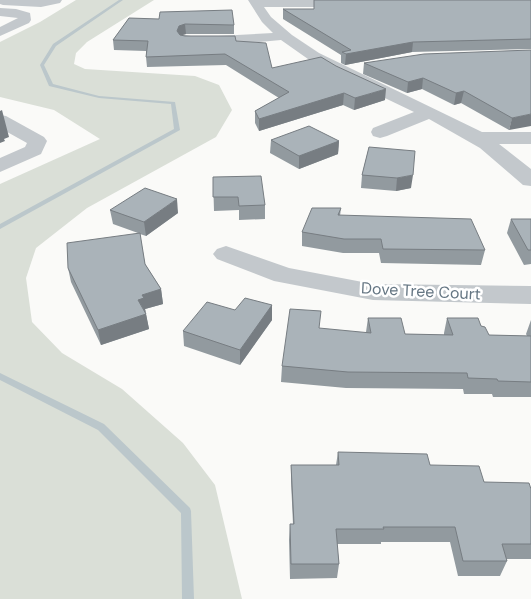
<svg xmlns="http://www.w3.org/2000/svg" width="531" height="599" font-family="'DM Sans',sans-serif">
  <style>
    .green { fill: #dadfd7 }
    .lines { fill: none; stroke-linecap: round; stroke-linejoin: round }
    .stream { fill: #bbc7cb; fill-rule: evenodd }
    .minor { fill: #c3c8cc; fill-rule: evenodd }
    .wall { fill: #929a9f }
    .shaded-wall { fill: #777d82 }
    .building { fill: #aab3b9; stroke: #777d82 }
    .labels { text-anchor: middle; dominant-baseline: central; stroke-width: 5; stroke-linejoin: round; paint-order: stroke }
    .street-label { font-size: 16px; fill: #657683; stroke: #fff }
  </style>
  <rect width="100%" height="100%" fill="#fafaf8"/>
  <!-- green -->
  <polygon class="green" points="76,0 154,0 87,42 76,53 74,64 85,69 195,76 219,85 232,110 216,137 87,208 36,248 26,278 32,322 62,353 122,389 183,443 215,485 242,599 0,599 0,184 100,139 54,110 0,97 0,42 40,22"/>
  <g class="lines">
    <!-- stream -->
    <g class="stream">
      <polygon points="119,0 123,0 56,46 44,65 53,84 99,96 175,102 180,130 0,229 0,224 174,129 171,104 99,98 49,86 40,65 53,44"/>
      <polygon points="0,373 104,424 190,508 191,511 194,599 182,599 181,513 98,430 0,380"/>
    </g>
    <!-- minor -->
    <g class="minor">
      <polygon points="0,0 62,0 60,3 41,7 3,5 0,4"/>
      <polygon points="248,0 355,0 357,3 351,7 264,7 271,17 292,35 319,53 482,132 531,132 531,144 499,144 531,169 531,186 523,185 480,148 429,119 387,136 380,138 373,136 371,132 373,128 414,112 339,76 308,59 281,40 226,45 194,44 192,41 194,38 199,37 273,33 262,22"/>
      <polygon points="0,8 16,9 30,13 31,20 29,23 0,36 0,27 18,18 0,16"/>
      <polygon points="0,115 6,116 44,137 47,141 41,154 0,172 0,158 25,147 27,143 0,128"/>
      <polygon points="226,246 289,268 373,284 531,286 531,304 373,300 274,281 217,259 213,254 217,249"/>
    </g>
  </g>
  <!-- wall -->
  <g class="wall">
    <polygon points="314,0 531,0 531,49 412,52 345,65 341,63 341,55 283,19 283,9 314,9"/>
    <polygon points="129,18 234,25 234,34 186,34 182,35 236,41 272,68 385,100 354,110 343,105 259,131 255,123 255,111 279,98 226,65 147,67 146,57 146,51 114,50 113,40"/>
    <polygon points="531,50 509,130 461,103 454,105 422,89 407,93 363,74 364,63"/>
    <polygon points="271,140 339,141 338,154 299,169 270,153"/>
    <polygon points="369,147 411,188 396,191 361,188 362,175"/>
    <polygon points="213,177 265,205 265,219 239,220 239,210 214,211"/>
    <polygon points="341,208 340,216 485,250 481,265 381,263 379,253 343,253 302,246 302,232"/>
    <polygon points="110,210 178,213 146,236 140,234 145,264 161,289 163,304 145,309 149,329 101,345 71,282 68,268 138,233 113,224"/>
    <polygon points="511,219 531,219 531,264 524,265 507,233"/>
    <polygon points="272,305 272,320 240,365 184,346 183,331 235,310"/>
    <polygon points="368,318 405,334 444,335 444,333 447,318 481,326 489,335 527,336 526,334 531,320 531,397 493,397 492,394 464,394 463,389 346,388 281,382 282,366 366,332"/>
    <polygon points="338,452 430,465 484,482 531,489 531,559 506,559 507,561 500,576 458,576 450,542 381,542 381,544 337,544 339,564 337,578 290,579 289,540 290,524 293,524 291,481 291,465 336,465"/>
  </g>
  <!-- shaded-wall -->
  <g class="shaded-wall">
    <polygon points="185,24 186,34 179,36 177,31 179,26"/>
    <polygon points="413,42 412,52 345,65 346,54"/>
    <polygon points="423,78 422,89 407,93 408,82"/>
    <polygon points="386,89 385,100 354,110 355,98"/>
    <polygon points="464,91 461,103 454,105 456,93"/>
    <polygon points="344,93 343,105 259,131 259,119"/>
    <polygon points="2,110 9,137 4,139 5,141 0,143 0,111"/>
    <polygon points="531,114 531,126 509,130 512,118"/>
    <polygon points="339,141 338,154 299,169 299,156"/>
    <polygon points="413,175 411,188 396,191 397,178"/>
    <polygon points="177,199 178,213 146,236 144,222"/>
    <polygon points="161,289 163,304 145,309 146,313 138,300 142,295"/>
    <polygon points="272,305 272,320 240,365 240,350"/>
    <polygon points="146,314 149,329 101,345 98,330"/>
  </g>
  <!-- building -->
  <g class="building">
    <polygon points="314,0 531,0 531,39 413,42 346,54 342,52 351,50 283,9 314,9"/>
    <polygon points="232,10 234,25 185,24 179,26 177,31 180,35 185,36 235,36 236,41 266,43 272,68 321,57 336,66 386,89 355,98 344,93 259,119 255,111 289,92 225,54 146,57 148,41 113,40 129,18 159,19 160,12"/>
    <polygon points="531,50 531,114 512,118 464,91 456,93 423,78 408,82 364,63 424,54"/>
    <polygon points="309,126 339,141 299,156 271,140"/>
    <polygon points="369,147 415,151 413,175 397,178 362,175"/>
    <polygon points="261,176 265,205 239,206 238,197 213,197 213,177"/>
    <polygon points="145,188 177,199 144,222 110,210"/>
    <polygon points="312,208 341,208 338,215 471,219 485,250 383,249 381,239 344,239 302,232"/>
    <polygon points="511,219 531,219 531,250 528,250"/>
    <polygon points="140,233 145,264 161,289 142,295 144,298 138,300 146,314 98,330 68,268 67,243"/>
    <polygon points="245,298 272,305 240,350 183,331 207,302 235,310"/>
    <polygon points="290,309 321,311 319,328 371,333 368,318 401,318 405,334 453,335 447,318 478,318 481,326 485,327 489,335 531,336 531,382 498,381 497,379 468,378 467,373 348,372 282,366"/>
    <polygon points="338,452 427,454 430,465 479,466 484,482 529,483 531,489 531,544 502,544 507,561 463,561 455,527 383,527 384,529 336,529 339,564 291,564 290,524 294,524 291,465 339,465"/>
  </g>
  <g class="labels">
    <!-- street labels -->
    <g class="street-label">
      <text transform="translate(421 291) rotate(3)">Dove Tree Court</text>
    </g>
  </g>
</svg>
